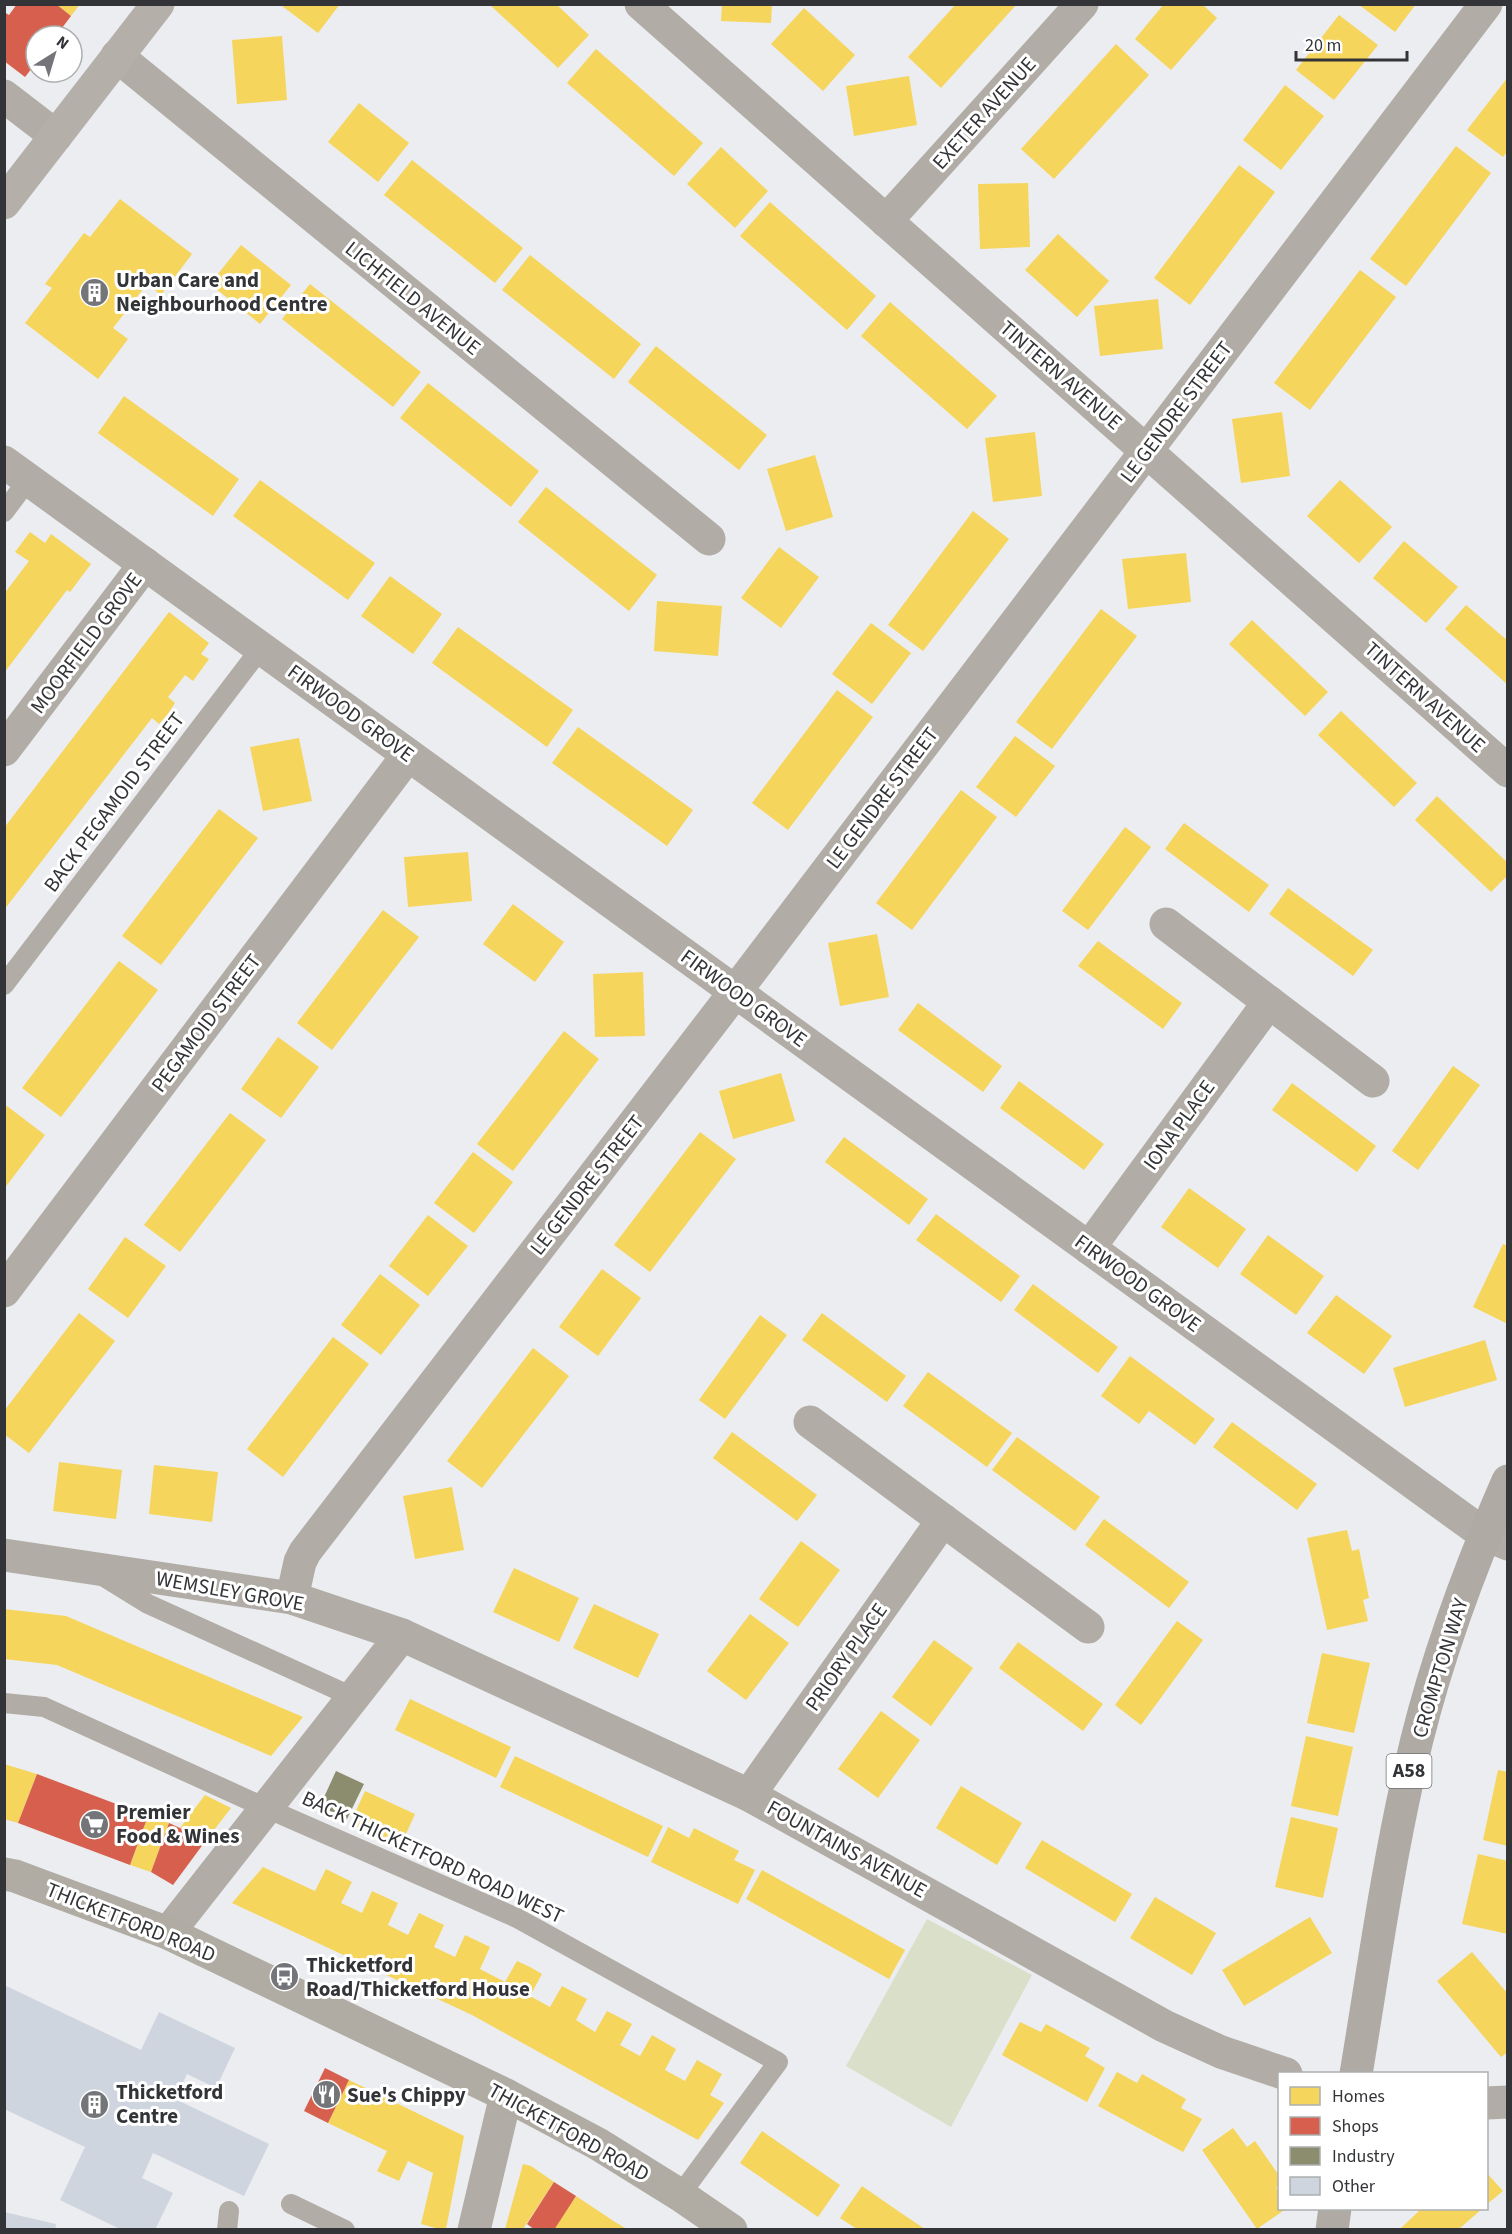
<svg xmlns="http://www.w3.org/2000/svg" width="1512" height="2234" font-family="'Source Sans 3',sans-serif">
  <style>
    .green { fill: #d9dfc8 }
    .homes { fill: #f6d55c }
    .shops { fill: #d6604d }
    .industry { fill: #8c8c6e }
    .building { fill: #cfd5de }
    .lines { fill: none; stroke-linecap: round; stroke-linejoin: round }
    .lane { stroke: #b1aca5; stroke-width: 20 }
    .street { stroke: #b1aca5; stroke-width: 33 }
    .secondary { stroke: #b0aca4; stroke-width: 33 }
    .primary { stroke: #b4afa9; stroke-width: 33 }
    .highway { stroke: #afaaa4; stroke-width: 33 }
    .labels { text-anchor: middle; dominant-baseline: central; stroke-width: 6; stroke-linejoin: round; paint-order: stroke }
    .shield { fill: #fff; stroke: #707173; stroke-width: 1.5 }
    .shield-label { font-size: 20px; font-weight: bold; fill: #333437 }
    .street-label { font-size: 21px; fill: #333437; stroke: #fff }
    .poi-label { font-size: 21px; font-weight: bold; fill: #333437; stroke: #fff; text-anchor: start }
  </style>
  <rect width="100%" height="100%" fill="#ebedf0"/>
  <!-- green -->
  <polygon class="green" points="927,1919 1032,1975 951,2127 846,2066"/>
  <!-- homes -->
  <g class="homes">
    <polygon points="56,4 80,4 71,16"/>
    <polygon points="283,4 340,4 318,33 282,6"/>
    <polygon points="489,4 556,4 589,35 558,68"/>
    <polygon points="722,4 772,4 771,23 721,21"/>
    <polygon points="956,4 1017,4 941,88 908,57"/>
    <polygon points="1164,4 1202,4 1217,18 1171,70 1135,39"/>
    <polygon points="1358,4 1416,4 1395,32"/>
    <polygon points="804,8 855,55 823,91 771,44"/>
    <polygon points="1339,15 1378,45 1334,100 1296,70"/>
    <polygon points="282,36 287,100 237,104 232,40"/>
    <polygon points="1116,44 1149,75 1054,179 1021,149"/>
    <polygon points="596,49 703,143 674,176 567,83"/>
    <polygon points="909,76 917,125 854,136 846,86"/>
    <polygon points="1508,77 1508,151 1503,157 1467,130"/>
    <polygon points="1285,85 1324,116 1281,170 1243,140"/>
    <polygon points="359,103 409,143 378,182 328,142"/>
    <polygon points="1456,146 1491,173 1406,286 1370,259"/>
    <polygon points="721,147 768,191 735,228 687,184"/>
    <polygon points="412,160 523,248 495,283 384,195"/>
    <polygon points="1239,165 1275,192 1190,305 1154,278"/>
    <polygon points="1028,183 1030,247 980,249 978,184"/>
    <polygon points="120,199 192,254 161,295 147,284 113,328 128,339 98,379 25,323 52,288 45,284 84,233 90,237"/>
    <polygon points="770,202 876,296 847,330 740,236"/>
    <polygon points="1058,234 1109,281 1077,317 1025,270"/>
    <polygon points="241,245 291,285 260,324 210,284"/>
    <polygon points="530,255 641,344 614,379 502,290"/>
    <polygon points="1360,270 1396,297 1310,410 1274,383"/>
    <polygon points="310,284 421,372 393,407 282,319"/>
    <polygon points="1158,299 1163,349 1100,356 1094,306"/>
    <polygon points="890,302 997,396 967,429 861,336"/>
    <polygon points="656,346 767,435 739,470 628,382"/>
    <polygon points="428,383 539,471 511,507 400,418"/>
    <polygon points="124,396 239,479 213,516 98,433"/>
    <polygon points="1282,412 1290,476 1241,483 1232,419"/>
    <polygon points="1035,432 1042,496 993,502 985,438"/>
    <polygon points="815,455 833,517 786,531 767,469"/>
    <polygon points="260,480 375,563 348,600 233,516"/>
    <polygon points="1340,480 1392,527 1359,563 1307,516"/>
    <polygon points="546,487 657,575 629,611 518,522"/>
    <polygon points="973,511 1009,539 923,651 888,625"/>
    <polygon points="30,532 45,543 51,534 91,564 70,592 67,590 4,673 4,594 29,561 15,552"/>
    <polygon points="1404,541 1458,587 1426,623 1373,578"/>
    <polygon points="779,547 819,577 781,628 741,598"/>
    <polygon points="1186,553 1191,602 1128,609 1122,559"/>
    <polygon points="390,576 442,614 413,654 361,616"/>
    <polygon points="657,601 722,606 718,656 654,651"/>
    <polygon points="1466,605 1508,641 1508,685 1445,629"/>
    <polygon points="1101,609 1137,636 1052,749 1016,722"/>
    <polygon points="169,612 209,643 201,654 209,659 193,681 185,675 168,697 175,703 168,714 159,724 152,718 4,910 4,828"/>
    <polygon points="1252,620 1328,692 1305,716 1229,644"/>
    <polygon points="871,623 911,653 872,704 832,674"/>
    <polygon points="458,627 573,710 547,747 432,663"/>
    <polygon points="837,690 873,717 788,830 752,803"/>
    <polygon points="1341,711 1417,783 1394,807 1318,735"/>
    <polygon points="578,727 693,810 667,846 552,763"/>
    <polygon points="1015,736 1055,766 1016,817 976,787"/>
    <polygon points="299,738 312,801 263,811 250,747"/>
    <polygon points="961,790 997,817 912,930 876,903"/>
    <polygon points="1437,796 1508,863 1508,875 1491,892 1415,820"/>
    <polygon points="219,809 258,838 161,965 122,936"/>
    <polygon points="1184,823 1269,885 1249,912 1165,849"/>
    <polygon points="1125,827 1151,847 1088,930 1062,911"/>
    <polygon points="468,852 472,901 408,907 404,857"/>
    <polygon points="1288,888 1373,950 1353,976 1269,914"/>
    <polygon points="513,904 564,942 535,982 483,944"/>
    <polygon points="383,910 419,937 332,1050 297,1023"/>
    <polygon points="877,934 889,997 840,1006 828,943"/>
    <polygon points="1098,941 1182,1003 1163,1029 1078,966"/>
    <polygon points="119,961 158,990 61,1117 22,1088"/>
    <polygon points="643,972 645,1036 595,1037 593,974"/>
    <polygon points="918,1003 1002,1066 983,1092 898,1030"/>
    <polygon points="564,1031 599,1059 513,1171 477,1144"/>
    <polygon points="278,1037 319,1067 281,1118 241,1089"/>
    <polygon points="1453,1066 1480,1085 1418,1170 1392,1151"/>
    <polygon points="781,1073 795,1121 733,1139 719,1091"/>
    <polygon points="1019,1081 1104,1144 1084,1170 1000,1108"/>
    <polygon points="1292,1083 1376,1146 1357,1172 1272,1110"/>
    <polygon points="7,1106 45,1135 4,1189 4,1109"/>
    <polygon points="230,1113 266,1140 180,1252 144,1225"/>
    <polygon points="700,1132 736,1159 650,1272 614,1245"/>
    <polygon points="844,1137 928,1199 909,1225 825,1162"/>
    <polygon points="473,1152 513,1182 474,1233 434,1203"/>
    <polygon points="1189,1188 1246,1229 1218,1268 1161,1227"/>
    <polygon points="936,1214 1020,1276 1001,1302 916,1240"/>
    <polygon points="428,1215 468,1246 428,1296 389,1266"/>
    <polygon points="1268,1235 1324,1276 1296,1315 1240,1274"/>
    <polygon points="125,1237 166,1266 128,1318 88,1289"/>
    <polygon points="1503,1244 1508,1246 1508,1324 1473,1307"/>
    <polygon points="602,1269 641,1298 598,1356 559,1327"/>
    <polygon points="380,1274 420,1305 381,1355 341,1325"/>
    <polygon points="1033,1284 1118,1347 1098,1373 1014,1310"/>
    <polygon points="1336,1295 1392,1336 1364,1374 1307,1333"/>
    <polygon points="79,1313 115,1341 29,1453 4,1434 4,1411"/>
    <polygon points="822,1313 906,1376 887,1402 802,1340"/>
    <polygon points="760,1315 787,1335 725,1419 699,1400"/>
    <polygon points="333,1337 369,1364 283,1477 247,1449"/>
    <polygon points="1485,1340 1497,1380 1405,1407 1393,1368"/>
    <polygon points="533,1348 569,1376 482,1488 447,1461"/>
    <polygon points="1130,1356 1215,1419 1195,1445 1149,1411 1139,1424 1101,1396"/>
    <polygon points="928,1372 1012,1433 987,1467 903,1406"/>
    <polygon points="1232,1422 1317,1484 1297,1510 1213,1447"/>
    <polygon points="732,1432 817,1495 797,1521 713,1458"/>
    <polygon points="1017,1437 1100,1497 1075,1531 992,1470"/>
    <polygon points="59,1462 122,1470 116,1519 53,1511"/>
    <polygon points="154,1465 218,1472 212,1522 149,1514"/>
    <polygon points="452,1487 464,1550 415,1559 403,1496"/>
    <polygon points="1104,1519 1189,1582 1169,1608 1085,1545"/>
    <polygon points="1347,1530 1352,1551 1359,1549 1369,1598 1363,1600 1368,1621 1327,1630 1307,1538"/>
    <polygon points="801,1541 840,1570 798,1627 759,1599"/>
    <polygon points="514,1568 579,1598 559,1642 493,1612"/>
    <polygon points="594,1604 659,1634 638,1678 573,1648"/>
    <polygon points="4,1609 66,1616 303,1717 271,1756 57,1665 4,1659"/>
    <polygon points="750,1614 789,1643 746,1700 707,1671"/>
    <polygon points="1177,1621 1203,1640 1141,1725 1115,1705"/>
    <polygon points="934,1640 973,1668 931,1726 892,1697"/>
    <polygon points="1018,1642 1103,1704 1083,1731 999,1668"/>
    <polygon points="1322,1653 1370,1663 1354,1733 1307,1723"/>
    <polygon points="410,1699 511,1747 496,1778 395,1730"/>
    <polygon points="881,1711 920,1740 878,1798 838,1769"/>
    <polygon points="1306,1736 1353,1747 1338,1816 1291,1806"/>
    <polygon points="515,1756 663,1826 648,1857 500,1787"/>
    <polygon points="4,1764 37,1774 18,1823 4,1819"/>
    <polygon points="1498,1770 1508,1772 1508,1846 1483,1840"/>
    <polygon points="961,1786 1022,1823 997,1865 936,1828"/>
    <polygon points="365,1791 415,1814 400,1847 350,1824"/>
    <polygon points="205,1795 231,1808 204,1843 180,1828"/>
    <polygon points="148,1816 169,1823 151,1872 130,1865"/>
    <polygon points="1291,1817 1338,1828 1323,1898 1275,1887"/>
    <polygon points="668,1827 689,1838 694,1828 739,1851 734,1860 755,1870 738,1904 651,1862"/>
    <polygon points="1042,1840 1132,1894 1115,1922 1025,1868"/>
    <polygon points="1478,1854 1508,1861 1508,1934 1462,1924"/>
    <polygon points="263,1867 315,1891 326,1869 352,1882 341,1903 352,1908 362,1913 372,1891 398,1903 388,1925 408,1935 419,1913 444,1925 434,1947 455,1957 465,1935 490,1947 480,1969 505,1982 517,1961 530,1967 542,1974 530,1996 550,2007 562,1986 587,1999 576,2020 595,2032 607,2011 632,2024 620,2045 640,2056 652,2035 676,2049 665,2070 685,2081 697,2060 722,2074 710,2095 724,2103 698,2140 472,2015 232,1903"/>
    <polygon points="762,1870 905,1950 889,1979 746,1899"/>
    <polygon points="1155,1897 1216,1933 1192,1975 1130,1938"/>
    <polygon points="1310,1917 1332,1953 1244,2006 1222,1970"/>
    <polygon points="1472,1952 1508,1994 1508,2052 1501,2057 1437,1981"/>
    <polygon points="1020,2022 1041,2032 1046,2024 1090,2048 1085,2056 1105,2068 1087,2102 1002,2055"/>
    <polygon points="1117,2072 1137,2083 1142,2074 1186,2099 1181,2108 1202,2119 1183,2152 1098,2106"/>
    <polygon points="349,2080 464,2136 446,2229 439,2229 421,2224 433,2173 408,2161 399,2181 377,2171 387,2151 328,2123"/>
    <polygon points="1233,2128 1247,2147 1255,2141 1280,2177 1280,2186 1276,2188 1280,2194 1280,2208 1287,2208 1257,2229 1202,2150"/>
    <polygon points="762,2131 840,2185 818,2217 740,2163"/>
    <polygon points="523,2164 531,2166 554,2182 523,2229 505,2229"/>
    <polygon points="1486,2172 1503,2191 1486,2205"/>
    <polygon points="862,2186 901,2213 925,2229 857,2229 840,2218"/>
    <polygon points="576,2196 615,2222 627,2229 554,2229"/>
    <polygon points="1417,2208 1483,2208 1459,2229 1402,2229 1401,2228 1419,2211"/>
  </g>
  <!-- shops -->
  <g class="shops">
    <polygon points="17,4 56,4 71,16 56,36 36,36 36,63 25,77 4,61 4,12 9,15"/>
    <polygon points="37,1774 148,1816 130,1865 18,1823"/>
    <polygon points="169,1823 180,1828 204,1843 173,1885 151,1872"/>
    <polygon points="325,2068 349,2080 328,2123 304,2111"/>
    <polygon points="554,2182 576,2196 554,2230 535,2230 527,2224"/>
  </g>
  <!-- industry -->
  <polygon class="industry" points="336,1771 364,1784 347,1819 320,1806"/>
  <!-- building -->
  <g class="building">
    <polygon points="4,1985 141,2050 159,2012 235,2048 216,2088 187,2074 175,2099 269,2144 244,2196 153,2153 142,2178 173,2193 155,2230 122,2230 60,2200 85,2147 4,2109"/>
    <polygon points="4,2212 56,2224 55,2230 4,2230"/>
  </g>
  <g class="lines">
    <!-- lane -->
    <g class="lane">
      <polyline points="4,512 28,480"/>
      <polyline points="4,985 261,648"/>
      <polyline points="101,1575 148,1604 353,1697"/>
      <polyline points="4,1703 44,1707 266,1808 517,1918 778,2062 680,2195"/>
      <polyline points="291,2204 345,2230"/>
      <polyline points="227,2230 229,2211"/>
    </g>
    <!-- street -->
    <g class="street">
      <polyline points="641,4 1508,771"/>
      <polyline points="117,56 709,539"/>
      <polyline points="4,96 56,136"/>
      <polyline points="886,221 1082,4"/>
      <polyline points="4,462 1484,1534 1508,1544"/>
      <polyline points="4,750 145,564"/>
      <polyline points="1166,924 1373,1081"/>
      <polyline points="1089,1248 1269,1002"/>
      <polyline points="4,1291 408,755"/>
      <polyline points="810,1422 1088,1627"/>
      <polyline points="4,1555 292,1598 402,1635 749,1795 1164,2026 1221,2052 1286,2074"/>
      <polyline points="292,1598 300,1562 305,1552 735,992 1486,4"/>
      <polyline points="749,1795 943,1520"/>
      <polyline points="168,1933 402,1635"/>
      <polyline points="1486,2103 1508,2102"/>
      <polyline points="474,2230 506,2095"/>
    </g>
    <!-- secondary -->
    <polyline class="secondary" points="4,1874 15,1876 168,1933 506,2095 598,2144 680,2195 731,2230"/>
    <!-- primary -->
    <polyline class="primary" points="4,203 158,4"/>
    <!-- highway -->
    <g class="highway">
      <path d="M1356,2074C1373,1972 1387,1869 1410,1769C1432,1670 1467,1574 1508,1481"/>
      <polyline points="1332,2230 1335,2208"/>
    </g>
  </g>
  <!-- icons -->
  <defs>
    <symbol id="building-disc" viewBox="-11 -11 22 22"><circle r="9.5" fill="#737578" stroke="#fff"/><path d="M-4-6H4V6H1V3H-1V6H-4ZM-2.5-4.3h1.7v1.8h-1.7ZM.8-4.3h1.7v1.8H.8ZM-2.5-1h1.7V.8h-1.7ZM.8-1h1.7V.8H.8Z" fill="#fff"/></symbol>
    <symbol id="supermarket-disc" viewBox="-11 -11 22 22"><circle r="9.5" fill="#737578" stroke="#fff"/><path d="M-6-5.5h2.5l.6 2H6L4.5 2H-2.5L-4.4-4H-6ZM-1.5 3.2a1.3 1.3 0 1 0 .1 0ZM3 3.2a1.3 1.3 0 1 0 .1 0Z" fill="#fff"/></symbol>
    <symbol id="bus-disc" viewBox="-11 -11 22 22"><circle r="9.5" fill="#737578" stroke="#fff"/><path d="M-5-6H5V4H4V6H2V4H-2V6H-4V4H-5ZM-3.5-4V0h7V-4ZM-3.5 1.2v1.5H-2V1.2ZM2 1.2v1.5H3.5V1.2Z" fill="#fff"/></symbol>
    <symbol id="restaurant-disc" viewBox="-11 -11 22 22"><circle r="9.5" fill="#737578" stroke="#fff"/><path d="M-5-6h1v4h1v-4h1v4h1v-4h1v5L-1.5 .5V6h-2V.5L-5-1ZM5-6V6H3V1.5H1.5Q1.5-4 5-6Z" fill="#fff"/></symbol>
  </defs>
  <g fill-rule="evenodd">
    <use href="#building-disc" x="78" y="276" width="33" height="33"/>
    <use href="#supermarket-disc" x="78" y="1808" width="33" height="33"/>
    <use href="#bus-disc" x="268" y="1960" width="33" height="33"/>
    <use href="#restaurant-disc" x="310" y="2078" width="33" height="33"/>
    <use href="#building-disc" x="78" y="2088" width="33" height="33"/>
  </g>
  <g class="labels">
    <!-- shield labels -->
    <rect class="shield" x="1386.5" y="1754" width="45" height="34" rx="4.5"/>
    <g class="shield-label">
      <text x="1409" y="1771">A58</text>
    </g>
    <!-- street labels -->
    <g class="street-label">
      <text transform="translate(984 113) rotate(-48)">EXETER AVENUE</text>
      <text transform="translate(413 298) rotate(39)">LICHFIELD AVENUE</text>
      <text transform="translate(1061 375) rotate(41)">TINTERN AVENUE</text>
      <text transform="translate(1176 412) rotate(-53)">LE GENDRE STREET</text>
      <text transform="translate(86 643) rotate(-53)">MOORFIELD GROVE</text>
      <text transform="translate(1425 697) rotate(42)">TINTERN AVENUE</text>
      <text transform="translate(351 713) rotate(36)">FIRWOOD GROVE</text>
      <text transform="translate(882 798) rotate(-53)">LE GENDRE STREET</text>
      <text transform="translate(114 802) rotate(-53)">BACK PEGAMOID STREET</text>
      <text transform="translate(744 998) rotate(36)">FIRWOOD GROVE</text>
      <text transform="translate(206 1023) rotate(-53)">PEGAMOID STREET</text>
      <text transform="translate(1179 1125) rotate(-54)">IONA PLACE</text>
      <text transform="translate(587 1185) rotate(-52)">LE GENDRE STREET</text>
      <text transform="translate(1138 1283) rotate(36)">FIRWOOD GROVE</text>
      <text transform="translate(230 1591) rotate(10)">WEMSLEY GROVE</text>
      <text transform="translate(846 1657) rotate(-55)">PRIORY PLACE</text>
      <text transform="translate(1440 1668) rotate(-73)">CROMPTON WAY</text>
      <text transform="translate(847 1849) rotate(29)">FOUNTAINS AVENUE</text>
      <text transform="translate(433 1857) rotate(25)">BACK THICKETFORD ROAD WEST</text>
      <text transform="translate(131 1922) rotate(22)">THICKETFORD ROAD</text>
      <text transform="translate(569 2132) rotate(29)">THICKETFORD ROAD</text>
    </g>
    <!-- poi labels -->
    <g class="poi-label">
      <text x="116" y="280">Urban Care and<tspan x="116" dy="24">Neighbourhood Centre</tspan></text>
      <text x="116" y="1812">Premier<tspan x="116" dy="24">Food &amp; Wines</tspan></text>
      <text x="306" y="1965">Thicketford<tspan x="306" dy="24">Road/Thicketford House</tspan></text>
      <text x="116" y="2092">Thicketford<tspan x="116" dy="24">Centre</tspan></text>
      <text x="347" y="2095">Sue's Chippy</text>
    </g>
  </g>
  <!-- border -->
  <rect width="1512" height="2234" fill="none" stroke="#333437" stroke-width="12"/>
  <!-- legend -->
  <rect x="1278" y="2072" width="210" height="138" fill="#ffffff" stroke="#adaeaf" stroke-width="1.5"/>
  <rect x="1290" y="2087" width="30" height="18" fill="#f6d55c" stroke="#adaeaf" stroke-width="1.5"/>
  <text x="1332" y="2102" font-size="18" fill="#333437">Homes</text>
  <rect x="1290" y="2117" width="30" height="18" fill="#d6604d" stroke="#adaeaf" stroke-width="1.5"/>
  <text x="1332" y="2132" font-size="18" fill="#333437">Shops</text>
  <rect x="1290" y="2147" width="30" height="18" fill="#8c8c6e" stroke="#adaeaf" stroke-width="1.5"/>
  <text x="1332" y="2162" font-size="18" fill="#333437">Industry</text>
  <rect x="1290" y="2177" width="30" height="18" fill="#cfd5de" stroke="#adaeaf" stroke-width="1.5"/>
  <text x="1332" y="2192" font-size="18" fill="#333437">Other</text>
  <!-- north arrow -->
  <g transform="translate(54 54) rotate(37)"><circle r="28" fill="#ffffff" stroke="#adaeaf" stroke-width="1.5"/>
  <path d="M0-4.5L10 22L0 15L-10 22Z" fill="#737578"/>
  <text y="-9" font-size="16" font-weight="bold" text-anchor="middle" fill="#333437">N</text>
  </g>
  <!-- scale -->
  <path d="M1296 51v9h111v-9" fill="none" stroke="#333437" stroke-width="3"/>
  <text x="1305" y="51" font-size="18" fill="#333437" stroke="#ffffff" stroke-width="4.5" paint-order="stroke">20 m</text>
</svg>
